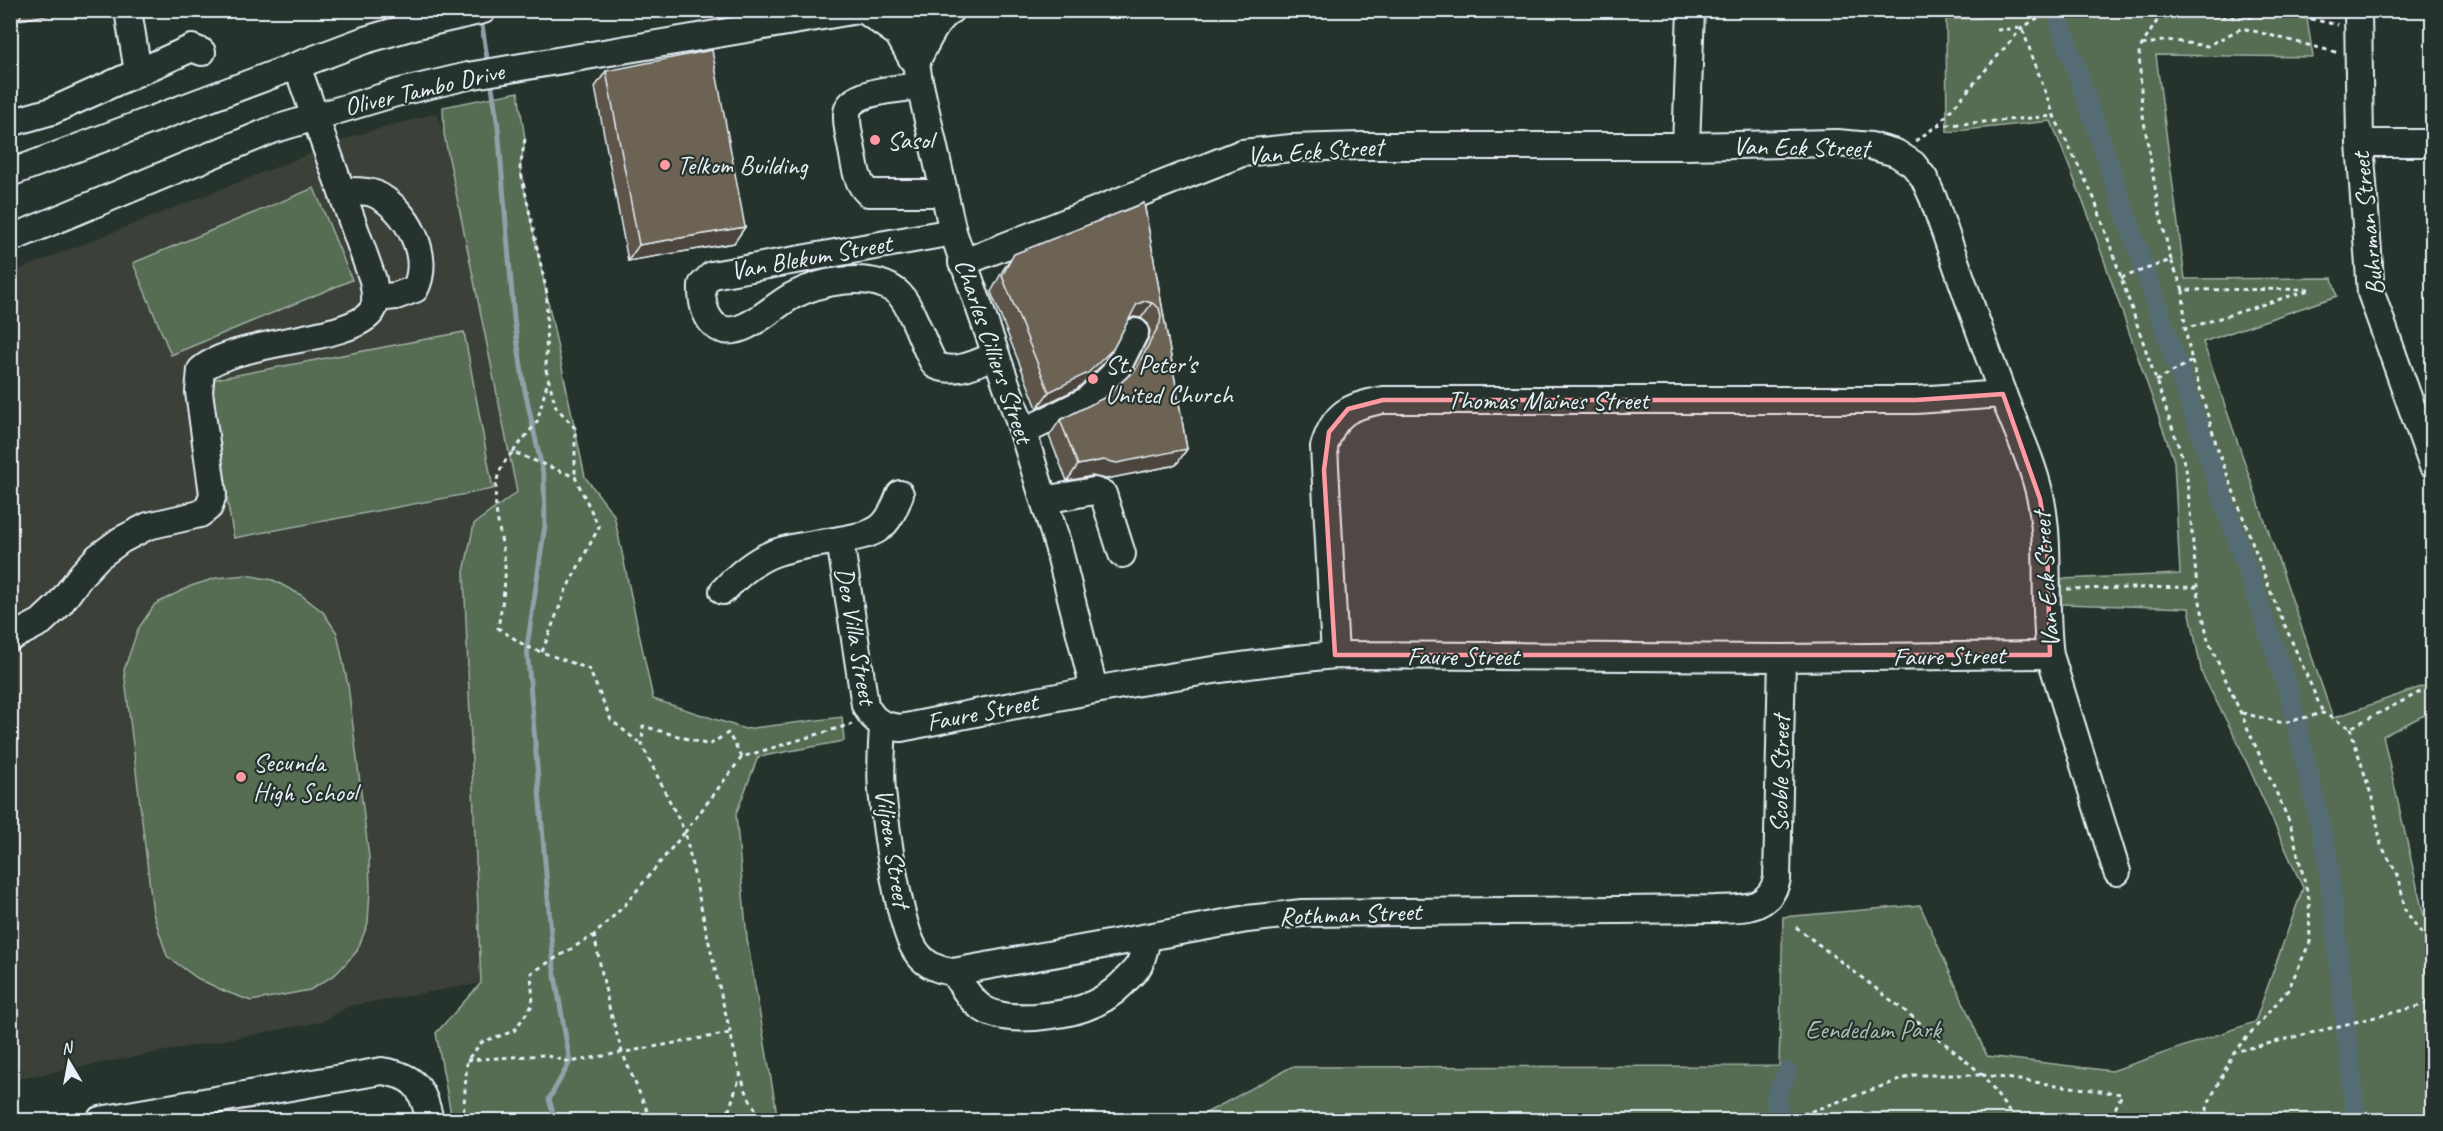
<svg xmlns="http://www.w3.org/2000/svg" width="2443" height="1131" font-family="Caveat,sans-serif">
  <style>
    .built { fill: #3b4139 }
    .green { fill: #566d52; stroke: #9fafa5; stroke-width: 1.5 }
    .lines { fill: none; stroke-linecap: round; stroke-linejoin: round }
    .stream { stroke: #90a1a9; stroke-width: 5 }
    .canal { stroke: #566c74; stroke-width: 20 }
    .minor-casing { stroke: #e8f1f8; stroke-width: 30 }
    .path { stroke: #e8f1f8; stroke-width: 3; stroke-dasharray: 4.5 4.5; stroke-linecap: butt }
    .minor { stroke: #26332d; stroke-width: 26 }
    .wall { fill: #5d5549; stroke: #e8f1f8; stroke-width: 1.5 }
    .shaded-wall { fill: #4c453c; stroke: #e8f1f8; stroke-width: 1.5 }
    .building { fill: #6c6355; stroke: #e8f1f8; stroke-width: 1.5 }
    .marked { fill: #ff9aa2; fill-opacity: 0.2; stroke: #ff9aa2; stroke-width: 4.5; stroke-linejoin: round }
    .poi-dot { fill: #ff9aa2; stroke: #26332d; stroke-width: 2 }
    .labels { text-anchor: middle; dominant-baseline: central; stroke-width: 4.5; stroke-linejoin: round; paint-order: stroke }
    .street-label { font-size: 26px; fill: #e8f1f8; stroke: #26332d }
    .poi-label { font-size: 26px; fill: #e8f1f8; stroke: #26332d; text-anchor: start }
    .park-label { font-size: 26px; fill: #aebcb6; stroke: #26332d }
  </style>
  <rect width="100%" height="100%" fill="#26332d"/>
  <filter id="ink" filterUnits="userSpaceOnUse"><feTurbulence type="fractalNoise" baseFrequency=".0167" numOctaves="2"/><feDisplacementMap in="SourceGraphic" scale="12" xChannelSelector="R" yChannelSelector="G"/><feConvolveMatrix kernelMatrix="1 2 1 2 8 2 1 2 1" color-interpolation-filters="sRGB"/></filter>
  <g filter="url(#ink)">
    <!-- built -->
    <polygon class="built" points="437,113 444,134 517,492 474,524 464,572 481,983 349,1006 321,1022 11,1080 11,273 357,135"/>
    <!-- green -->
    <g class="green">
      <polygon points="2306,12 2313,57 2156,55 2185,279 2332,278 2337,296 2203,342 2333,718 2432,683 2432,711 2383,736 2424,917 2432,922 2432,1120 1193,1120 1291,1067 1779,1066 1783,917 1920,905 1987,1056 2112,1071 2255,1022 2303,888 2237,741 2202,674 2189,608 2061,604 2061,579 2180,574 2174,461 2089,217 2051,121 1947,132 1946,19"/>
      <polygon points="518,92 525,139 520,168 585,477 614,515 653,699 745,729 842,717 844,741 758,757 736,814 747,939 778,1120 452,1120 436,1033 481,983 464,572 474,524 517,492 444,134 443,107"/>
      <polygon points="314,188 352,280 171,355 133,263"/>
      <polygon points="464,332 493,489 234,538 205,381"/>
      <polygon points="246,575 273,580 301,595 323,612 337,633 348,685 369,858 370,890 368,923 357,951 336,974 310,990 251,1001 224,991 197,978 167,956 153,913 124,670 138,629 155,604 191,586 216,578"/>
    </g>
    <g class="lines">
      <!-- stream -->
      <g class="stream">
        <polyline points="481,18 488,65"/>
        <polyline points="491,80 498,127 514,319 524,386 544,478 545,525 527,647 554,970 570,1062 549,1099 555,1120"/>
      </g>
      <!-- canal -->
      <g class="canal">
        <polyline points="2059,10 2060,22 2290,695 2327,853 2356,1120"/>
        <polyline points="1779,1120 1776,1097 1787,1072"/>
      </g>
      <defs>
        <g id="minor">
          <polyline points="128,10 138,72"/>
          <polyline points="864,10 898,34 912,59"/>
          <polyline points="909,10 918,76 953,232 1023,432 1058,546 1094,689"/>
          <polyline points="2358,10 2360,143 2371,293 2432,464"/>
          <path d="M916,62C926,44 934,22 951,10"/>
          <path d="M920,86C902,89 849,90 847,113C846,126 850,138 852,150C855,165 856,182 868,193H944"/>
          <polyline points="10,123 52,111 192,48 202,52"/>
          <polyline points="2360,143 2432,143"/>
          <polyline points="1686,146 1691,10"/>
          <polyline points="10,173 365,40 417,25 483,10"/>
          <path d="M342,191C351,191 366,190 375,194C407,209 432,256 415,289L396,296L376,298"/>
          <path d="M953,232L712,275L702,285C701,312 713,342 746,326C763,318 776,305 792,296C820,281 870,271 897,292C912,304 923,347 935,365C955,375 977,363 996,355"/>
          <polyline points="10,239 272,130 396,93 468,76 858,10"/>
          <path d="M962,263L1242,153L1291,148L1361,146H1686L1837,143L1871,146L1896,153L1913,164L1924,178L1933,198C1956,263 1978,328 2002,392C2016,428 2033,462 2041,500C2051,552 2043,603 2050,655L2117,872"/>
          <polyline points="1023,432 1086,401 1114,374 1135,332"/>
          <path d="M900,494C886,532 877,533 840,540L865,705C874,722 882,726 901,728C1045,699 1189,669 1335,655L1782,658L2050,655"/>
          <polyline points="1044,500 1094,491 1103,494 1122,554"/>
          <path d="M723,591C763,548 784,549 840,540"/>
          <path d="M10,638L41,622L59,605L82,574L98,557L121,540L148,526L200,514L209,507L213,494L199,392L201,370C236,339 351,342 372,311C378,302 374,289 373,280L297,66"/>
          <path d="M1335,655L1324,447C1334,413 1349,406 1383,400H1916L2003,394"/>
          <path d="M883,726C882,747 880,769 882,790C885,822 899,932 918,954C927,966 939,970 953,972L1247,919L1302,913L1715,909C1742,908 1769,911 1777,879L1782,658"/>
          <path d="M953,972C962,985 969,999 982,1008C997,1018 1017,1018 1035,1017C1069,1014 1099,1008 1123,983C1128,977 1135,972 1139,965C1143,957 1145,947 1147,939"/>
          <path d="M100,1120L382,1071C416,1076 422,1088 430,1120"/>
        </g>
      </defs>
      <!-- minor casing -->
      <use href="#minor" class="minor-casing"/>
      <!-- path -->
      <g class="path">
        <polyline points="2161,10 2162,13 2246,18 2280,12 2338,25"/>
        <polyline points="2162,13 2139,50 2142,109 2158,205 2171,260"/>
        <polyline points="1997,30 2022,28 2054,116 2094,198 2186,468 2197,587"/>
        <polyline points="2142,45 2167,40 2207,46 2242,28 2339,53"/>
        <polyline points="1937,126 2054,116"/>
        <polyline points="525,139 520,168 547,294 546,370 556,407 575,428 575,478"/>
        <polyline points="1915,141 1937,126 2022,28 2050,10"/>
        <polyline points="2121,278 2171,260 2183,290 2313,289"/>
        <polyline points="2183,290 2185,329"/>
        <polyline points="2192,361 2217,447 2273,598 2323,713"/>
        <polyline points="2156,381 2192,361 2185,329 2309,290"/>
        <polyline points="513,452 537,422 548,380"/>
        <polyline points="2067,589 2197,587 2208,640 2290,823 2309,899 2310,942 2288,990 2234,1052"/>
        <path d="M542,652L566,590L599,527L575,477L513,452C480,484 503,528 505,567C506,587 501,609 498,628L527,647L589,669L611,720L642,745"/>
        <polyline points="2242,713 2283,723 2323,713 2350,728 2432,686"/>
        <polyline points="2350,728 2373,801 2381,845 2399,877 2405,910 2432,948"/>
        <polyline points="742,757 728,733 709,745 643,726 642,745 685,832 742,757 852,724"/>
        <polyline points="1796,927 1909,1014 1983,1075"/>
        <polyline points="594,935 609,1007 622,1052 651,1120"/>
        <polyline points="467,1060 544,1055 570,1062 730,1033"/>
        <path d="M463,1120L467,1060L482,1042L514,1031L533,1004L531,973L594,935L624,906L685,832C698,893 711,954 726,1015C734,1045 741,1100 765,1120"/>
        <polyline points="726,1120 740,1076"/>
        <polyline points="1774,1120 1795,1117"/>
        <polyline points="1814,1120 1795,1117 1914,1075 1981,1075"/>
        <polyline points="2015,1120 1983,1075 2122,1094 2110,1120"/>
        <polyline points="2205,1120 2208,1104 2234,1052 2432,1003"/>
      </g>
      <!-- minor -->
      <use href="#minor" class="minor"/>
    </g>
    <!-- wall -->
    <g class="wall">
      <polygon points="16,10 51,10 48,15 18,20"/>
      <polygon points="216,10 255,10 217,17"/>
      <polygon points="606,71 745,227 734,243 628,261 595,87"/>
      <polygon points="1144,203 1187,449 1176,465 1106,479 1092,476 1067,481 1049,436 1060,420 1104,398 1130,374 1148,339 1150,332 1148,324 1141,318 1134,317 1129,319 1113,349 1102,365 1077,389 1037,408 991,292 1003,270 1014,254"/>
    </g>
    <!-- shaded-wall -->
    <g class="shaded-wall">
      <polygon points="24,10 51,10 48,15 18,20"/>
      <polygon points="221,10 255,10 217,17"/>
      <polygon points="745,227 734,243 628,261 639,245"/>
      <polygon points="1145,301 1152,303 1141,318 1134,317 1126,320 1137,304"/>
      <polygon points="1113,349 1102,365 1077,389 1037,408 1049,392"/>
      <polygon points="1187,449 1176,465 1106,479 1092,476 1067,481 1078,465 1103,460"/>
    </g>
    <!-- building -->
    <g class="building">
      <polygon points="712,50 745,227 639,245 606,71"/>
      <polygon points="1144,203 1187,449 1117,463 1103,460 1078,465 1060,420 1104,398 1136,369 1160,323 1161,316 1159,308 1152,303 1145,301 1137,304 1113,349 1088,373 1049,392 1002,276 1014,254"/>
    </g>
  </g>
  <!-- marked area -->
  <path class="marked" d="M2003,394L2040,499L2047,542L2050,655H1335L1324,470L1329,432L1348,409L1383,400H1916Z"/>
  <!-- markers -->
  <g class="poi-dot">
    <circle cx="875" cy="140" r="6"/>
    <circle cx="665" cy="165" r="6"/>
    <circle cx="1093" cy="379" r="6"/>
    <circle cx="241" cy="777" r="6"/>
  </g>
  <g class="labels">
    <!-- street labels -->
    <g class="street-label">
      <text transform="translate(424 89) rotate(-13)">Oliver Tambo Drive</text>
      <text transform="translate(1801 147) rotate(1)">Van Eck Street</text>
      <text transform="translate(1315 151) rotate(-4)">Van Eck Street</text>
      <text transform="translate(2368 224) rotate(-96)">Buhrman Street</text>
      <text transform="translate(811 257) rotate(-10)">Van Blekum Street</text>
      <text transform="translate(994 351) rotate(71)">Charles Cilliers Street</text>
      <text x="1548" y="400">Thomas Maines Street</text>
      <text transform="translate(2046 580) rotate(-94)">Van Eck Street</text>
      <text transform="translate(856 636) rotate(80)">Deo Villa Street</text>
      <text x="1463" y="656">Faure Street</text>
      <text transform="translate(1949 656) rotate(-1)">Faure Street</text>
      <text transform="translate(982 712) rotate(-11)">Faure Street</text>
      <text transform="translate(1780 774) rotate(-89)">Scoble Street</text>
      <text transform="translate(893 848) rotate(81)">Viljoen Street</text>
      <text transform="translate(1350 914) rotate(-2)">Rothman Street</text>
    </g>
    <!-- poi labels -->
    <g class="poi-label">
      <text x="887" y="140">Sasol</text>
      <text x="677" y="165">Telkom Building</text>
      <text x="1105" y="364">St. Peter's<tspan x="1105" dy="30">United Church</tspan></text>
      <text x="253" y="762">Secunda<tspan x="253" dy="30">High School</tspan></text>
    </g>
    <!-- park labels -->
    <g class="park-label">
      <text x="1873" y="1029">Eendedam Park</text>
    </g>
  </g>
  <!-- margin -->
  <rect width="2443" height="1131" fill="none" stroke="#26332d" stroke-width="36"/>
  <rect x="18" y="18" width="2407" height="1095" fill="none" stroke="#e8f1f8" stroke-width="2" filter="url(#ink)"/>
  <!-- north arrow -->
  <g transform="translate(69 1062) rotate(350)" stroke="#26332d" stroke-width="4.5" paint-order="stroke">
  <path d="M0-4.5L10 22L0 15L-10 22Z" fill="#e8f1f8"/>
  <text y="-9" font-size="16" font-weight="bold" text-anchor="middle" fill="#e8f1f8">N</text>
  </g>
</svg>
